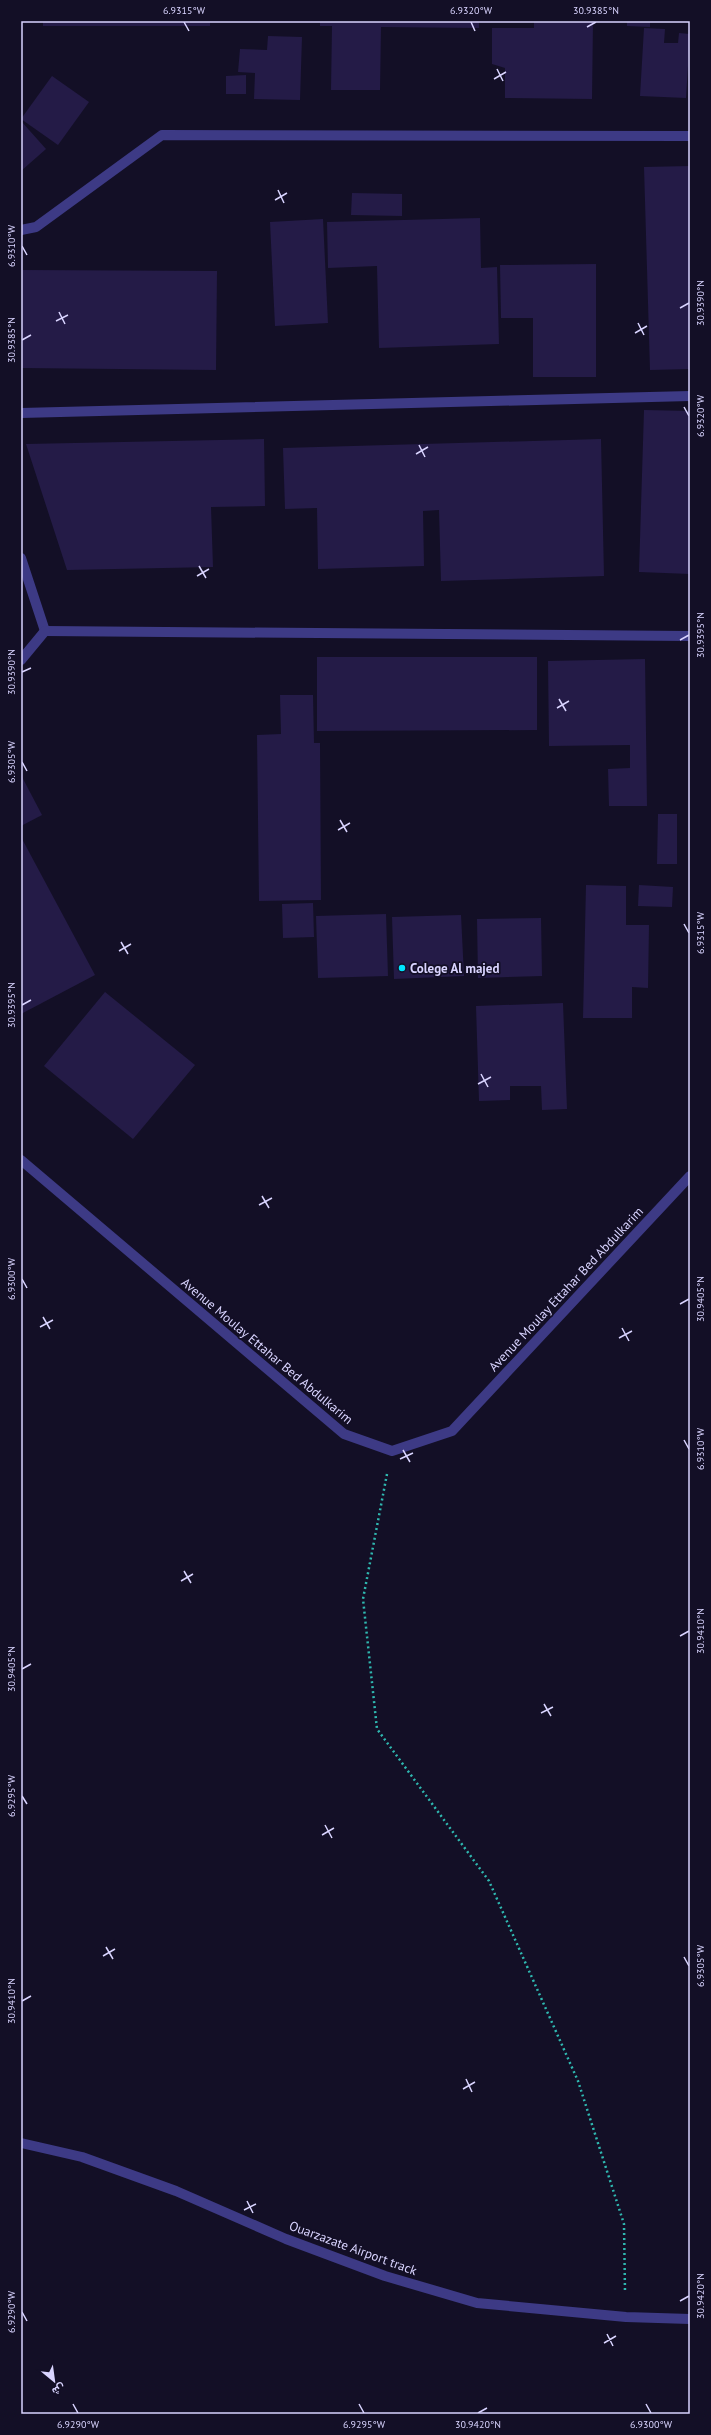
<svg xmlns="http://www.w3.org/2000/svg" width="711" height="2435" font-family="'PT Sans',Vazirmatn,sans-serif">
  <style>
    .building { fill: #241b47 }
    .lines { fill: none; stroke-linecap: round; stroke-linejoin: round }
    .path { stroke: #2fb8b0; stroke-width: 2.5; stroke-dasharray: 2 3; stroke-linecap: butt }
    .minor { stroke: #3d3a85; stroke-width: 10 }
    .ticks { fill: none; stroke: #d9d4ff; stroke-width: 1.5 }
    .poi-dot { fill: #00e5ff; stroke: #130f26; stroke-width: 1.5 }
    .labels { text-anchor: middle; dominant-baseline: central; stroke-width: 3.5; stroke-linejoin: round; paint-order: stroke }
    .poi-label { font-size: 13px; font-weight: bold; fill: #d9d4ff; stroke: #130f26; text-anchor: start }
    .street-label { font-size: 13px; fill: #d9d4ff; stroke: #130f26 }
    .neatline { fill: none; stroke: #d9d4ff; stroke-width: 1.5 }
    .ticks-label { font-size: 10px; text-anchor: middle; fill: #d9d4ff }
  </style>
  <rect width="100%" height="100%" fill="#130f26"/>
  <!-- building -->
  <g class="building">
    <rect x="43" y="21" width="167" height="5"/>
    <polygon points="320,21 479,21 479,28 381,27 380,90 331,90 332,26 320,26"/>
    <polygon points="534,21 593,21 592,99 505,98 505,68 492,64 492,28 534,28"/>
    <polygon points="627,21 650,21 650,27 627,26"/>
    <polygon points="644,28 665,29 664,43 678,43 679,33 690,34 686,98 640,96"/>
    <polygon points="268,36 302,37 300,100 254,99 255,73 238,72 240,49 267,50"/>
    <polygon points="246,75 246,94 226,94 226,76"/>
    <polygon points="52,76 89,102 58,145 21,119"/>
    <polygon points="21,121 46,149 21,171"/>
    <polygon points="690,166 690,369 650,370 644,167"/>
    <polygon points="352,193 402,194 402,216 351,215"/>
    <polygon points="480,218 481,268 497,267 499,344 379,348 377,266 328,268 327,222"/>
    <polygon points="323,219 328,323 275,326 270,222"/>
    <polygon points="596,264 596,377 533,377 533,318 501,318 500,265"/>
    <polygon points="21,270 217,271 216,370 21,368"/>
    <polygon points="644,410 690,411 690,574 639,572"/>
    <polygon points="264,439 265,506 211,507 213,567 67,570 26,444"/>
    <polygon points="601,439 604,576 441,581 439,510 423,511 424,566 318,569 317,508 285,509 283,448"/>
    <polygon points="317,657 537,657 537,730 317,731"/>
    <polygon points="645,659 647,806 609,806 608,769 630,768 630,745 549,746 548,661"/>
    <polygon points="280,695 313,695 314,743 320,743 321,900 259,901 257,735 281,734"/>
    <polygon points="21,775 42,815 21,826"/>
    <polygon points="658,814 677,814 677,864 657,864"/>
    <polygon points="21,837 95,975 21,1014"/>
    <polygon points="586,885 626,886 626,925 649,925 648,988 632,987 632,1018 583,1018"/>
    <polygon points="639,885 673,887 672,907 638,906"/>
    <polygon points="313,903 314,937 283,938 282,904"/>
    <polygon points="386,914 388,976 318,978 316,916"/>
    <polygon points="461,915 464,976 394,979 392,917"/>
    <polygon points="541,918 542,976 478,978 477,919"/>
    <polygon points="105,992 195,1065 133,1139 44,1066"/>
    <polygon points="563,1003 567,1109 542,1110 541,1086 510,1086 510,1100 479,1101 476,1006"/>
  </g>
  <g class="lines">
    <!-- path -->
    <polyline class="path" points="387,1474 363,1599 377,1729 489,1881 578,2081 624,2224 625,2292"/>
    <!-- minor -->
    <g class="minor">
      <polyline points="21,230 36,227 162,135 690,136"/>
      <polyline points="21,413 690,396"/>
      <polyline points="21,558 45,631"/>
      <polyline points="45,631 690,636"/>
      <polyline points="21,660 45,631"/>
      <polyline points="21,1160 344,1434 392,1451 452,1431 690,1176"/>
      <polyline points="21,2143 82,2157 176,2191 286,2239 385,2276 477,2303 626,2317 690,2319"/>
    </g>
  </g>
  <!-- ticks -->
  <path class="ticks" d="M184,22L189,31M471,22L475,31M587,27L596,22M497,69L503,81M494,79L506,72M278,190L284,203M275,200L287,193M22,246L27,255M680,308L689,303M59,312L65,324M56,321L68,315M638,323L644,335M635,333L647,326M22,340L31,335M684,407L689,416M419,445L425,457M416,454L428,447M199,566L206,578M197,576L209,569M680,640L689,635M22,672L31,668M559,699L566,711M557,708L569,701M22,762L27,771M340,820L347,832M338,830L350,823M684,924L689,933M121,942L128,954M119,951L131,944M22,1005L31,1000M481,1074L488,1087M478,1084L491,1077M262,1196L269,1208M259,1205L272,1198M22,1279L27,1288M680,1304L689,1299M43,1317L50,1329M40,1327L53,1320M622,1328L629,1341M619,1338L632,1331M684,1440L689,1449M403,1450L410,1462M400,1459L413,1453M184,1571L191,1583M181,1581L193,1574M680,1636L689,1631M22,1669L31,1664M544,1704L551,1716M541,1713L553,1707M22,1796L27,1804M325,1825L332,1838M322,1835L334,1828M106,1947L113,1959M103,1956L115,1949M684,1957L689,1966M22,2001L31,1996M466,2079L472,2092M463,2089L475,2082M247,2201L253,2213M244,2210L256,2204M680,2301L689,2296M22,2312L27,2321M607,2334L613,2346M604,2343L616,2336M73,2404L78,2413M359,2404L364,2413M646,2404L651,2413M478,2413L487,2408"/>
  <!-- markers -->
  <circle class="poi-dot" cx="402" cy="968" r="4"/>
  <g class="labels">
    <!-- poi labels -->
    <g class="poi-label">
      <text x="410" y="968">Colege Al majed</text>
    </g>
    <!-- street labels -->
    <g class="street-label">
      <text transform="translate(566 1289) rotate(-47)">Avenue Moulay Ettahar Bed Abdulkarim</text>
      <text transform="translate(267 1351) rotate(40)">Avenue Moulay Ettahar Bed Abdulkarim</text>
      <text transform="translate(353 2248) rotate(20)">Ouarzazate Airport track</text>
    </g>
  </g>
  <!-- border -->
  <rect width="711" height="2435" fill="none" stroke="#130f26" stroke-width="44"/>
  <!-- north arrow -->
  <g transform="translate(54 2381) rotate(151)" stroke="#130f26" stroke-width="3" paint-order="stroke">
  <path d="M0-3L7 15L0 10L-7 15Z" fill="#d9d4ff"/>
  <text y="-6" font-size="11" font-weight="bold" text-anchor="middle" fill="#d9d4ff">ش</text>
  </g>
  <rect x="22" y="22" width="667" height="2391" class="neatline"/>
  <g class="ticks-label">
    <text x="184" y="14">6.9315°W</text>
    <text x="471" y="14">6.9320°W</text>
    <text x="596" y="14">30.9385°N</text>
    <text transform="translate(11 246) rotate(-90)" y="4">6.9310°W</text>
    <text transform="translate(700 303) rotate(-90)" y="4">30.9390°N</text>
    <text transform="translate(11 340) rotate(-90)" y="4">30.9385°N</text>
    <text transform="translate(700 416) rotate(-90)" y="4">6.9320°W</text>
    <text transform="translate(700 635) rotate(-90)" y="4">30.9395°N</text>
    <text transform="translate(11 672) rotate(-90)" y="4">30.9390°N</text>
    <text transform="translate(11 762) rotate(-90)" y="4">6.9305°W</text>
    <text transform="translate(700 933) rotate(-90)" y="4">6.9315°W</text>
    <text transform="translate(11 1005) rotate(-90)" y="4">30.9395°N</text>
    <text transform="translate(11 1279) rotate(-90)" y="4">6.9300°W</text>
    <text transform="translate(700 1299) rotate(-90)" y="4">30.9405°N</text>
    <text transform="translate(700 1449) rotate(-90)" y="4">6.9310°W</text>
    <text transform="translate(700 1631) rotate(-90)" y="4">30.9410°N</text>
    <text transform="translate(11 1669) rotate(-90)" y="4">30.9405°N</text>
    <text transform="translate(11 1796) rotate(-90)" y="4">6.9295°W</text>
    <text transform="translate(700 1966) rotate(-90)" y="4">6.9305°W</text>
    <text transform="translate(11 2001) rotate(-90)" y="4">30.9410°N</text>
    <text transform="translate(700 2296) rotate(-90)" y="4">30.9420°N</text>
    <text transform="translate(11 2312) rotate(-90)" y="4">6.9290°W</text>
    <text x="78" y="2428">6.9290°W</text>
    <text x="364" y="2428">6.9295°W</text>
    <text x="478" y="2428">30.9420°N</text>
    <text x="651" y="2428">6.9300°W</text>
  </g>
</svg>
